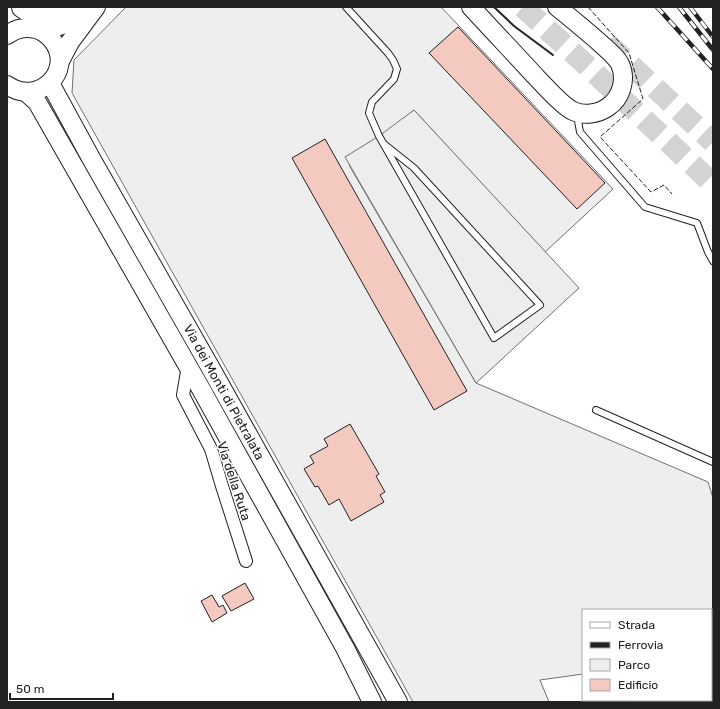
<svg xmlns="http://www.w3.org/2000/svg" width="720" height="709" font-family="Rubik,sans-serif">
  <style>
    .green { fill: #eee; stroke: #6f6f6f }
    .parking { fill: #ededed; stroke: #6f6f6f }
    .building { fill: #f3c9c0; stroke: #222 }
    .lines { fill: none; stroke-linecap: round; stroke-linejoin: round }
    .highway-tunnel { stroke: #d3d3d3; stroke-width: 22; stroke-dasharray: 22 11; stroke-linecap: butt }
    .lane-casing { stroke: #222; stroke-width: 8 }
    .street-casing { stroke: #222; stroke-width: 14 }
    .secondary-casing { stroke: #222; stroke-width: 20 }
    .highway-casing { stroke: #222; stroke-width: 24 }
    .lane { stroke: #fff; stroke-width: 6 }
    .street { stroke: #fff; stroke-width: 12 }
    .secondary { stroke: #fff; stroke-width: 18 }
    .highway { stroke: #fff; stroke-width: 22 }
    .rail-casing { stroke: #222; stroke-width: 4.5 }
    .rail { stroke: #fff; stroke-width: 3; stroke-dasharray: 9; stroke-linecap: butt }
    .fence { stroke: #222; stroke-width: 1; stroke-dasharray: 5 2; stroke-linecap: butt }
    .wall { stroke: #222; stroke-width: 2 }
    .labels { text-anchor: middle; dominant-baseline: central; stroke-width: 3; stroke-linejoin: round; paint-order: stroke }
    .street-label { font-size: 13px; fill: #222; stroke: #fff }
  </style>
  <rect width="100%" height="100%" fill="#fff"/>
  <!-- green -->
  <polygon class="green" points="126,7 441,7 613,189 545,252 414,110 349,165 476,383 708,482 713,498 713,644 711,645 711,610 583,610 583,674 540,680 549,702 413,702 72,93 74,60"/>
  <!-- parking -->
  <polygon class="parking" points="414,110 579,288 476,383 345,157 379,136"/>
  <!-- building -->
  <g class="building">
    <polygon points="458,27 605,183 577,209 429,53"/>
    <polygon points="325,139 467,391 434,410 292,158"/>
    <polygon points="350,424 379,474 376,476 385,492 380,495 384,502 351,521 339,499 329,505 318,486 315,487 304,469 314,463 310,456 328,446 324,439"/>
    <polygon points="245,583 254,599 231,611 222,596"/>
    <polygon points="212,595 219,607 223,605 227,613 212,622 201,601"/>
  </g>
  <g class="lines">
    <!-- highway-tunnel -->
    <g class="highway-tunnel">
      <polyline points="523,7 584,63 713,184"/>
      <polyline points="607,43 713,142"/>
    </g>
    <defs>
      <g id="lane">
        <polyline points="346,7 388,53 393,60 397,69 394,79 372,102 369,113 379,136 494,338 540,305 414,168 384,144"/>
        <polyline points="577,115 580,132 645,207 697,223 708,252 713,261"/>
        <polyline points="596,410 713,462"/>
      </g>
      <polyline id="street" points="188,366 183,395 211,449 222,486 246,561"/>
      <g id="secondary">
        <path d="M471,7C493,31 515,54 537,78C546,87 562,106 573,111C584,116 598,114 608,107C621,98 627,80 620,64C615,55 606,49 599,42C585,30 571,18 557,7"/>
        <path d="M40,30C63,28 71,21 89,7"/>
        <path d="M7,35C17,28 24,27 36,29C44,31 48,35 53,41C75,71 38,107 7,85"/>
        <polyline points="60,61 70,42 96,7"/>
        <polyline points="50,83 92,160 209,365 398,702"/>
        <polyline points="27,93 37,102 201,389 345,648 372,702"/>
      </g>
      <path id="highway" d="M23,7C37,19 59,14 75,7"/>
    </defs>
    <!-- lane casing -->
    <use href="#lane" class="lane-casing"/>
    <!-- street casing -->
    <use href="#street" class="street-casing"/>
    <!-- secondary casing -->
    <use href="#secondary" class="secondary-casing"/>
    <!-- highway casing -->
    <use href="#highway" class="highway-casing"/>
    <!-- lane -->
    <use href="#lane" class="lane"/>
    <!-- street -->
    <use href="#street" class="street"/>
    <!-- secondary -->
    <use href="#secondary" class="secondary"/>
    <!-- highway -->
    <use href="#highway" class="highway"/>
    <defs>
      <g id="rail">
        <polyline points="657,7 713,69"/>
        <polyline points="679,7 713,50"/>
        <polyline points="690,7 713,37"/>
      </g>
    </defs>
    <!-- rail casing -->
    <use href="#rail" class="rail-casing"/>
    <!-- rail -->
    <use href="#rail" class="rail"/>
    <!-- fence -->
    <polyline class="fence" points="588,7 629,53 643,99 600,137 651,192 664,185 672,194"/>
    <!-- wall -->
    <polyline class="wall" points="494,7 514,26 553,55"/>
  </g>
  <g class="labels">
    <!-- street labels -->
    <g class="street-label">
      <text transform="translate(224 392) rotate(61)">Via dei Monti di Pietralata</text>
      <text transform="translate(234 481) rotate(72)">Via della Ruta</text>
    </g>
  </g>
  <!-- border -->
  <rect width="720" height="709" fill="none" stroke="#222222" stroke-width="16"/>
  <!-- legend -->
  <rect x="582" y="609" width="130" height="92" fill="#ffffff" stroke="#a7a7a7"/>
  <rect x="590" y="622" width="20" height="6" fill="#ffffff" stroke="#a7a7a7"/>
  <text x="618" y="629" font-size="12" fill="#222222">Strada</text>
  <rect x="590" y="642" width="20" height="6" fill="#222222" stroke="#a7a7a7"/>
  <text x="618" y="649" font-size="12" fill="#222222">Ferrovia</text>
  <rect x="590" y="659" width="20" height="12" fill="#eeeeee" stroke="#a7a7a7"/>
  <text x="618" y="669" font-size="12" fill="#222222">Parco</text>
  <rect x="590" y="679" width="20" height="12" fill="#f3c9c0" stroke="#a7a7a7"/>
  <text x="618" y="689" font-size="12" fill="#222222">Edificio</text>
  <!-- scale -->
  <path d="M10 693v6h103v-6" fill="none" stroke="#222222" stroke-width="2"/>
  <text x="16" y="693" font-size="12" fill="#222222" stroke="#ffffff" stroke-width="3" paint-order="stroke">50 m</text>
</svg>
